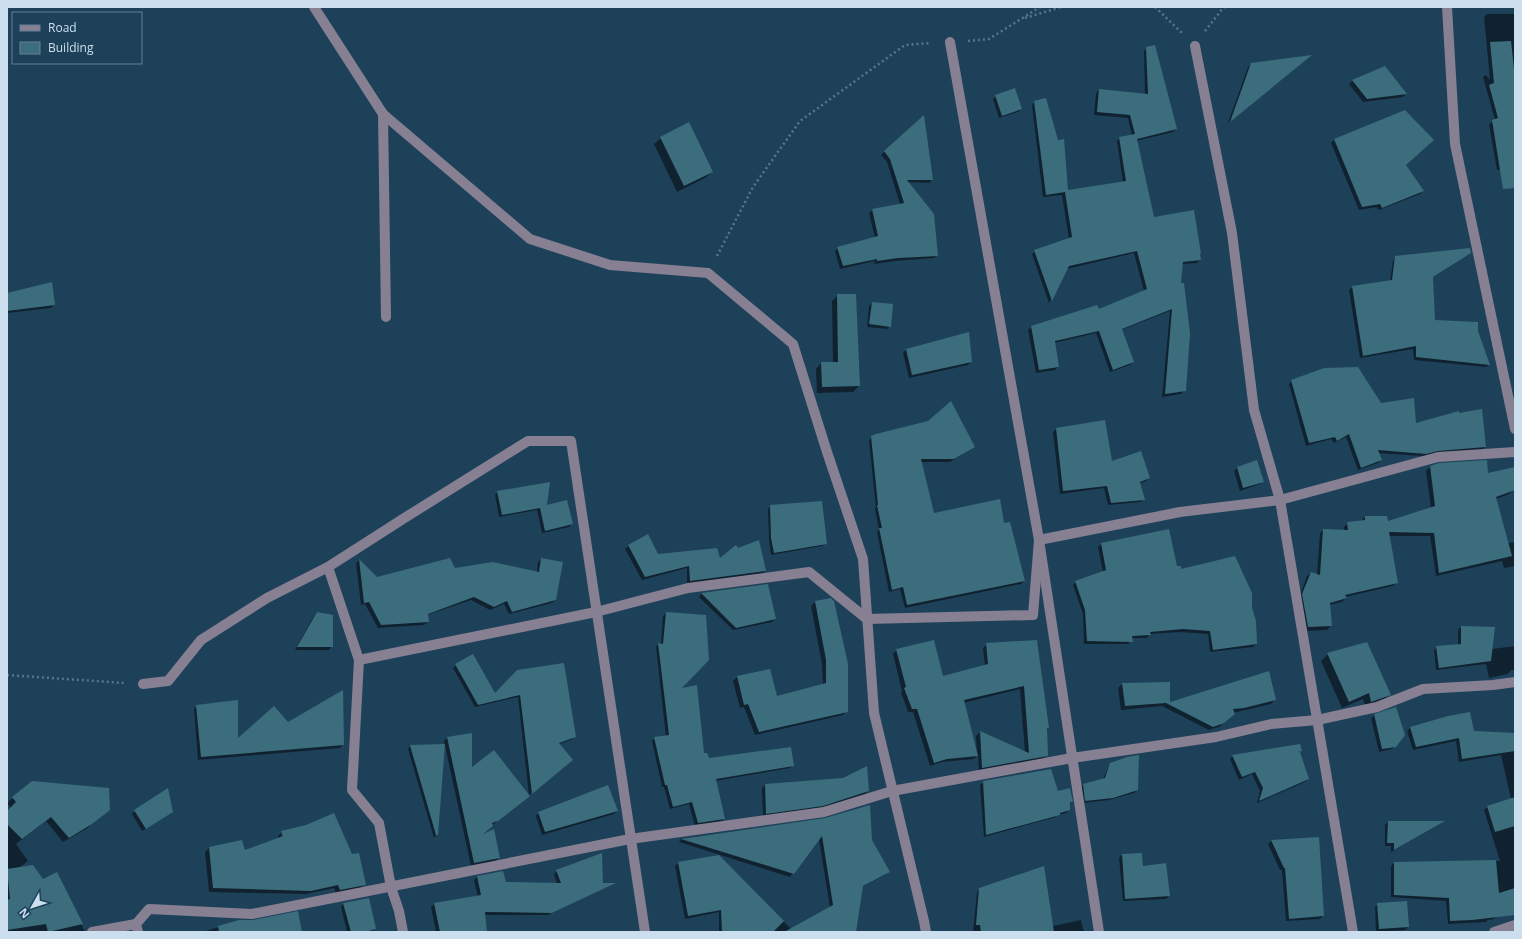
<svg xmlns="http://www.w3.org/2000/svg" width="1522" height="939" font-family="'Open Sans',sans-serif">
  <style>
    .shadow { fill: #0007; fill-rule: evenodd }
    .building { fill: #3b6d7d }
    .lines { fill: none; stroke-linecap: round; stroke-linejoin: round }
    .path { stroke: #58768c; stroke-width: 2.5; stroke-dasharray: 2 3; stroke-linecap: butt }
    .minor { stroke: #878092; stroke-width: 10 }
  </style>
  <rect width="100%" height="100%" fill="#1e415a"/>
  <!-- shadow -->
  <g class="shadow">
    <polygon points="1487,14 1515,14 1515,172 1514,167 1497,170 1489,124 1495,120 1483,77 1486,75 1490,80 1484,17"/>
    <polygon points="1147,48 1176,129 1173,132 1136,141 1153,218 1199,255 1200,260 1197,263 1182,264 1180,284 1185,390 1181,394 1162,397 1170,311 1121,330 1133,362 1130,365 1110,372 1096,333 1054,343 1058,367 1055,370 1036,373 1028,330 1031,327 1096,306 1098,311 1144,291 1134,253 1067,269 1049,303 1032,254 1035,251 1069,239 1062,195 1043,197 1032,105 1035,101 1068,191 1123,183 1117,141 1120,138 1132,136 1128,118 1094,115 1096,93 1099,90 1145,94 1144,51"/>
    <polygon points="1308,58 1228,123 1248,67 1251,64"/>
    <polygon points="1385,68 1406,94 1403,97 1363,102 1349,84 1352,81"/>
    <polygon points="996,96 1021,109 1018,112 999,118 993,99"/>
    <polygon points="1405,111 1405,165 1423,191 1420,194 1379,210 1377,207 1359,210 1331,143 1334,140"/>
    <polygon points="923,117 932,180 929,183 908,182 937,255 934,258 895,261 874,264 875,261 840,269 835,251 838,248 875,238 869,213 872,210 900,204 887,162 881,155"/>
    <polygon points="661,138 712,172 705,178 677,192 654,144"/>
    <polygon points="1470,253 1432,278 1434,321 1477,331 1489,365 1486,367 1414,360 1413,349 1360,358 1349,290 1352,287 1390,281 1393,261 1396,257"/>
    <polygon points="7,294 54,305 51,308 7,313"/>
    <polygon points="838,295 859,386 853,392 817,393 816,369 821,363 833,363 832,301"/>
    <polygon points="872,303 890,326 887,329 867,327 869,306"/>
    <polygon points="906,350 971,362 968,365 909,378 903,353"/>
    <polygon points="1292,381 1380,405 1415,424 1485,447 1482,450 1422,456 1378,453 1381,460 1378,463 1358,470 1346,437 1334,443 1331,439 1306,446 1289,384"/>
    <polygon points="1104,421 1111,462 1149,478 1146,481 1140,483 1144,499 1141,502 1108,505 1104,488 1060,494 1053,432 1056,429"/>
    <polygon points="872,437 974,447 950,462 921,462 933,515 1004,524 1024,581 1021,584 905,608 900,589 889,592 877,532 879,530 875,509 876,508 869,440"/>
    <polygon points="1256,461 1263,481 1260,484 1240,491 1234,471 1237,468"/>
    <polygon points="1430,467 1487,474 1515,472 1515,489 1509,494 1496,499 1508,543 1515,542 1515,566 1504,568 1502,561 1436,576 1430,536 1389,536 1397,582 1393,586 1345,597 1346,598 1342,602 1329,605 1331,626 1327,630 1305,631 1299,598 1307,576 1311,573 1317,575 1320,533 1324,530 1344,531 1344,527 1348,523 1361,521 1365,517 1386,517 1387,522 1431,508 1426,471"/>
    <polygon points="498,492 546,506 572,524 569,527 542,533 537,510 499,517 495,495"/>
    <polygon points="771,506 826,543 822,546 771,555 769,541 768,509"/>
    <polygon points="1168,530 1176,567 1251,608 1256,644 1253,647 1210,652 1208,634 1179,632 1150,634 1147,638 1131,638 1131,641 1128,644 1084,644 1083,614 1073,585 1076,582 1103,572 1098,547 1101,544"/>
    <polygon points="628,546 657,555 719,560 765,571 762,574 687,584 687,568 642,580 625,549"/>
    <polygon points="541,559 555,600 552,603 509,614 504,604 490,610 471,600 427,615 428,622 424,625 378,628 365,604 361,605 356,563 359,560 376,578 455,569 537,573 538,562"/>
    <polygon points="768,585 775,619 772,622 733,630 699,597 701,594"/>
    <polygon points="830,599 847,711 843,715 755,735 744,707 740,708 733,681 737,677 776,697 823,685 822,664 811,606 815,602"/>
    <polygon points="317,613 332,646 329,650 295,650 314,616"/>
    <polygon points="666,613 679,690 703,755 708,759 793,765 790,768 715,781 724,819 721,822 695,826 689,804 670,809 664,787 662,787 652,741 655,738 666,737 656,647 658,644 661,645 663,616"/>
    <polygon points="1461,627 1492,649 1515,646 1515,670 1511,670 1508,674 1489,678 1486,664 1436,670 1434,650 1437,647 1458,645 1458,630"/>
    <path d="M1037,641L1048,728L1046,730L1047,755L1043,759L979,771L978,755L974,759L942,762L930,766L913,712H908L901,692L902,691L893,654L897,650L942,677L985,666L983,648L987,644ZM1020,689L1025,753L980,732L976,736L977,753L963,703Z"/>
    <polygon points="1328,654 1389,694 1383,701 1365,707 1363,699 1342,708 1321,661"/>
    <polygon points="456,665 495,695 518,671 575,737 571,740 559,744 569,763 529,795 518,697 475,707 453,668"/>
    <polygon points="1122,684 1169,703 1275,700 1271,704 1233,713 1219,727 1209,730 1162,706 1121,710 1118,688"/>
    <polygon points="197,706 237,740 287,724 343,745 340,748 198,760 194,709"/>
    <polygon points="1375,715 1395,746 1392,749 1379,752 1371,718"/>
    <polygon points="1410,728 1515,734 1515,907 1497,916 1494,919 1488,920 1486,922 1448,924 1446,901 1391,897 1391,866 1394,863 1500,861 1484,810 1487,807 1511,799 1501,755 1459,762 1456,741 1413,750 1407,731"/>
    <polygon points="447,738 471,769 525,799 480,835 499,858 496,861 471,866 444,741"/>
    <polygon points="410,746 437,834 434,838 408,749"/>
    <polygon points="1300,751 1299,752 1308,779 1305,782 1257,803 1260,791 1252,774 1239,780 1230,759 1233,756"/>
    <polygon points="1111,764 1137,790 1134,793 1109,800 1083,803 1080,788 1083,785 1103,779 1108,768"/>
    <polygon points="843,779 868,791 865,794 819,808 763,816 762,788 765,785"/>
    <polygon points="33,782 103,815 86,829 63,842 46,821 16,844 28,861 19,868 43,880 57,874 85,932 17,932 18,931 7,932 7,812 11,808 7,803"/>
    <polygon points="984,782 1071,802 1069,805 1069,810 1066,813 1058,815 1056,817 984,837 980,785"/>
    <polygon points="135,811 172,812 142,831 132,814"/>
    <polygon points="617,811 614,814 542,835 536,816 539,813"/>
    <polygon points="825,819 871,841 888,872 885,875 862,887 855,932 805,932 830,908 819,839 790,877 679,842 681,839"/>
    <polygon points="1388,822 1443,822 1391,852 1391,846 1385,846 1385,825"/>
    <path d="M282,832L365,884L360,889L336,894L334,888L306,894L209,892L205,852L209,848L244,851L278,839V836ZM281,833H283L285,841H283Z"/>
    <polygon points="1318,838 1323,916 1320,919 1286,921 1282,870 1280,870 1268,844 1271,841"/>
    <polygon points="1142,854 1143,867 1169,896 1166,899 1123,901 1119,858 1122,855"/>
    <polygon points="719,856 794,932 719,932 719,912 685,919 675,866 678,863"/>
    <polygon points="557,871 602,884 614,884 548,915 484,915 486,932 436,932 431,907 434,904 478,897 474,880 477,877 502,872 505,883 557,884 554,874"/>
    <polygon points="980,889 1053,926 1081,920 1084,932 973,932 977,892"/>
    <polygon points="344,903 375,929 372,932 347,932 341,907"/>
    <polygon points="1378,904 1408,927 1405,930 1376,932 1375,907"/>
    <polygon points="240,921 253,921 301,932 202,932"/>
  </g>
  <!-- building -->
  <g class="building">
    <polygon points="1511,41 1515,78 1515,188 1503,189 1492,120 1498,118 1489,85 1494,83 1490,42"/>
    <polygon points="1155,45 1177,129 1137,139 1154,217 1194,210 1201,254 1200,254 1201,260 1183,262 1181,283 1184,283 1190,333 1186,391 1165,394 1172,309 1122,329 1134,362 1113,370 1099,331 1055,341 1059,367 1039,370 1031,326 1097,305 1099,309 1147,289 1137,251 1069,266 1052,301 1034,250 1072,237 1065,192 1046,195 1034,101 1046,98 1058,140 1064,139 1068,190 1126,181 1119,137 1135,134 1130,115 1097,112 1099,89 1148,94 1146,47"/>
    <polygon points="1312,55 1230,122 1251,63"/>
    <polygon points="1385,66 1407,94 1367,99 1352,80"/>
    <polygon points="1015,88 1022,109 1002,116 995,95"/>
    <polygon points="1405,110 1434,140 1406,165 1424,191 1382,208 1380,204 1362,207 1334,139"/>
    <polygon points="924,115 933,180 907,180 934,214 938,256 898,258 877,261 877,259 843,266 837,247 878,236 872,209 904,203 890,159 884,151"/>
    <polygon points="689,122 713,172 684,186 660,137"/>
    <polygon points="1470,248 1471,253 1433,277 1435,320 1478,322 1478,331 1490,365 1416,357 1416,346 1363,356 1352,286 1392,280 1395,256"/>
    <polygon points="52,282 55,305 7,311 7,293"/>
    <polygon points="837,294 856,294 860,386 822,387 821,362 838,362"/>
    <polygon points="872,302 893,304 891,327 869,324"/>
    <polygon points="969,332 972,362 912,375 906,349"/>
    <polygon points="1358,367 1381,403 1414,398 1416,423 1459,411 1459,413 1482,409 1486,447 1438,451 1426,454 1378,450 1382,460 1361,468 1349,434 1337,441 1335,437 1309,443 1291,380 1324,368"/>
    <polygon points="951,401 975,447 954,459 921,459 934,513 1000,499 1004,523 1010,522 1025,581 907,605 903,587 892,590 879,528 882,528 877,505 878,505 871,436 876,434 928,421"/>
    <polygon points="1105,420 1112,461 1141,451 1150,478 1140,482 1145,500 1111,503 1107,486 1063,491 1056,428"/>
    <polygon points="1257,460 1264,482 1243,488 1237,467"/>
    <polygon points="1487,460 1488,473 1515,467 1515,490 1496,497 1512,556 1439,573 1434,533 1389,532 1398,583 1345,595 1347,598 1330,603 1332,626 1308,627 1302,594 1311,572 1320,575 1323,529 1348,530 1347,522 1365,520 1365,516 1387,516 1388,521 1435,506 1430,466 1439,463"/>
    <polygon points="550,482 547,505 567,500 573,524 545,531 540,508 502,515 497,491"/>
    <polygon points="822,501 827,544 774,553 771,538 770,505"/>
    <polygon points="1169,529 1177,566 1181,566 1181,569 1235,556 1252,593 1252,608 1256,621 1257,644 1213,650 1210,631 1183,629 1150,632 1151,635 1132,636 1133,642 1087,641 1085,610 1075,581 1106,570 1101,543"/>
    <polygon points="648,534 658,554 717,548 720,558 736,545 738,548 759,540 766,571 690,581 689,566 645,577 628,545"/>
    <polygon points="450,558 455,568 493,562 539,572 541,558 563,562 556,600 512,612 507,601 494,607 474,597 428,614 429,622 381,625 369,602 364,603 359,559 377,577"/>
    <polygon points="768,584 776,619 736,628 701,593"/>
    <polygon points="831,598 834,601 848,664 848,712 759,732 748,704 744,705 737,676 770,669 777,696 826,683 826,660 815,601"/>
    <polygon points="317,612 333,615 333,647 297,647"/>
    <polygon points="666,612 706,615 709,660 682,688 697,685 704,753 707,753 709,758 791,747 794,766 716,779 725,819 698,823 692,802 673,807 667,785 665,785 654,737 669,735 658,643 663,644"/>
    <polygon points="1461,626 1495,627 1491,661 1439,668 1436,646 1461,644"/>
    <polygon points="934,640 943,676 988,664 986,643 1037,640 1049,728 1047,728 1048,756 982,768 980,731 1029,753 1024,686 964,700 978,756 947,759 934,763 917,709 912,709 904,688 906,687 896,649"/>
    <polygon points="1367,642 1391,695 1371,702 1369,693 1349,702 1327,653"/>
    <polygon points="473,654 495,693 517,670 564,663 576,737 559,743 573,760 532,794 520,695 478,705 455,664"/>
    <polygon points="1269,671 1276,700 1244,708 1233,709 1235,714 1224,723 1213,727 1166,703 1125,706 1122,683 1170,682 1170,702"/>
    <polygon points="343,690 344,745 201,757 196,705 238,700 238,738 274,706 288,722"/>
    <polygon points="1396,707 1405,735 1396,747 1382,749 1374,714"/>
    <polygon points="1470,712 1474,731 1515,733 1515,751 1462,759 1459,738 1416,747 1410,727 1448,716"/>
    <polygon points="472,733 472,767 494,750 530,796 498,821 492,823 493,826 483,834 494,829 500,858 474,863 447,737"/>
    <polygon points="445,744 438,835 436,835 410,745"/>
    <polygon points="1300,744 1302,751 1298,752 1300,752 1309,779 1259,801 1263,788 1255,772 1242,777 1232,755"/>
    <polygon points="1139,755 1138,790 1113,798 1085,801 1083,784 1105,778 1110,763 1127,757"/>
    <polygon points="867,766 869,791 823,806 766,814 765,784 843,778"/>
    <polygon points="1051,769 1058,791 1070,788 1073,802 1070,802 1070,810 1060,813 1060,815 986,835 983,781"/>
    <polygon points="32,781 109,788 110,810 92,824 69,838 51,817 22,839 7,824 7,811 16,802 12,797"/>
    <polygon points="608,785 618,811 545,832 538,812"/>
    <polygon points="168,788 173,812 146,829 134,810"/>
    <polygon points="1515,797 1515,826 1495,832 1487,806"/>
    <polygon points="870,805 872,840 890,872 863,886 856,932 784,932 833,905 822,836 794,874 681,839 825,818"/>
    <polygon points="334,813 352,854 359,853 366,885 340,890 338,885 311,891 213,888 209,847 242,840 245,850 283,836 281,831 306,825"/>
    <polygon points="1388,821 1445,821 1394,850 1394,843 1387,843"/>
    <polygon points="1319,837 1324,916 1289,919 1285,868 1284,868 1271,840"/>
    <polygon points="602,853 603,883 616,883 552,913 485,912 487,932 440,932 434,903 481,895 477,876 503,871 506,882 561,883 556,870"/>
    <polygon points="1142,853 1143,866 1166,863 1170,896 1125,899 1122,854"/>
    <polygon points="719,855 784,921 773,932 722,932 721,910 688,916 678,862"/>
    <polygon points="1496,860 1499,893 1515,888 1515,915 1472,920 1450,921 1449,898 1394,895 1394,862"/>
    <polygon points="33,865 43,879 57,872 83,924 48,932 46,924 7,930 7,900 10,899 7,869"/>
    <polygon points="1044,866 1054,932 981,932 980,925 976,925 979,888"/>
    <polygon points="369,898 376,929 365,932 351,932 343,903"/>
    <polygon points="1407,901 1409,927 1379,929 1377,903"/>
    <polygon points="298,911 302,932 219,932 218,926 239,920 253,920"/>
  </g>
  <g class="lines">
    <!-- path -->
    <g class="path">
      <polyline points="1155,7 1183,34"/>
      <polyline points="1025,18 1061,7"/>
      <polyline points="1205,31 1223,8 1225,7"/>
      <polyline points="968,41 989,39 1040,7"/>
      <polyline points="717,256 753,187 800,121 905,45 931,43"/>
      <polyline points="7,675 124,683"/>
    </g>
    <!-- minor -->
    <g class="minor">
      <polyline points="314,7 383,114 386,317"/>
      <polyline points="1447,7 1455,144 1515,429"/>
      <polyline points="950,42 1039,540 1099,932"/>
      <polyline points="1195,46 1232,233 1254,410 1280,500 1353,932"/>
      <polyline points="383,114 530,239 610,265 708,273 793,344 827,452 863,559 874,713 924,921 926,932"/>
      <polyline points="328,567 359,660 352,790 379,823 391,887 399,911 403,932"/>
      <polyline points="359,660 596,612 688,588 809,572 867,619 1033,615 1039,540 1180,512 1280,500 1438,457 1515,452"/>
      <polyline points="143,684 168,681 201,640 267,598 328,567 406,517 528,441 571,441 645,932"/>
      <polyline points="92,932 136,924"/>
      <polyline points="138,932 136,924 149,909 252,914 630,839 824,812 892,791 1072,758 1216,737 1271,724 1317,720 1377,707 1423,689 1493,685 1515,682"/>
      <polyline points="1494,932 1515,925"/>
    </g>
  </g>
  <!-- border -->
  <rect width="1522" height="939" fill="none" stroke="#ccdfef" stroke-width="16"/>
  <!-- legend -->
  <rect x="12" y="12" width="130" height="52" fill="#1e415a" stroke="#648096"/>
  <rect x="20" y="25" width="20" height="6" fill="#878092" stroke="#648096"/>
  <text x="48" y="32" font-size="12" fill="#ccdfef">Road</text>
  <rect x="20" y="42" width="20" height="12" fill="#3b6d7d" stroke="#648096"/>
  <text x="48" y="52" font-size="12" fill="#ccdfef">Building</text>
  <!-- north arrow -->
  <g transform="translate(32 907) rotate(231)" stroke="#1e415a" stroke-width="3" paint-order="stroke">
  <path d="M0-3L7 15L0 10L-7 15Z" fill="#ccdfef"/>
  <text y="-6" font-size="11" font-weight="bold" text-anchor="middle" fill="#ccdfef">N</text>
  </g>
</svg>
